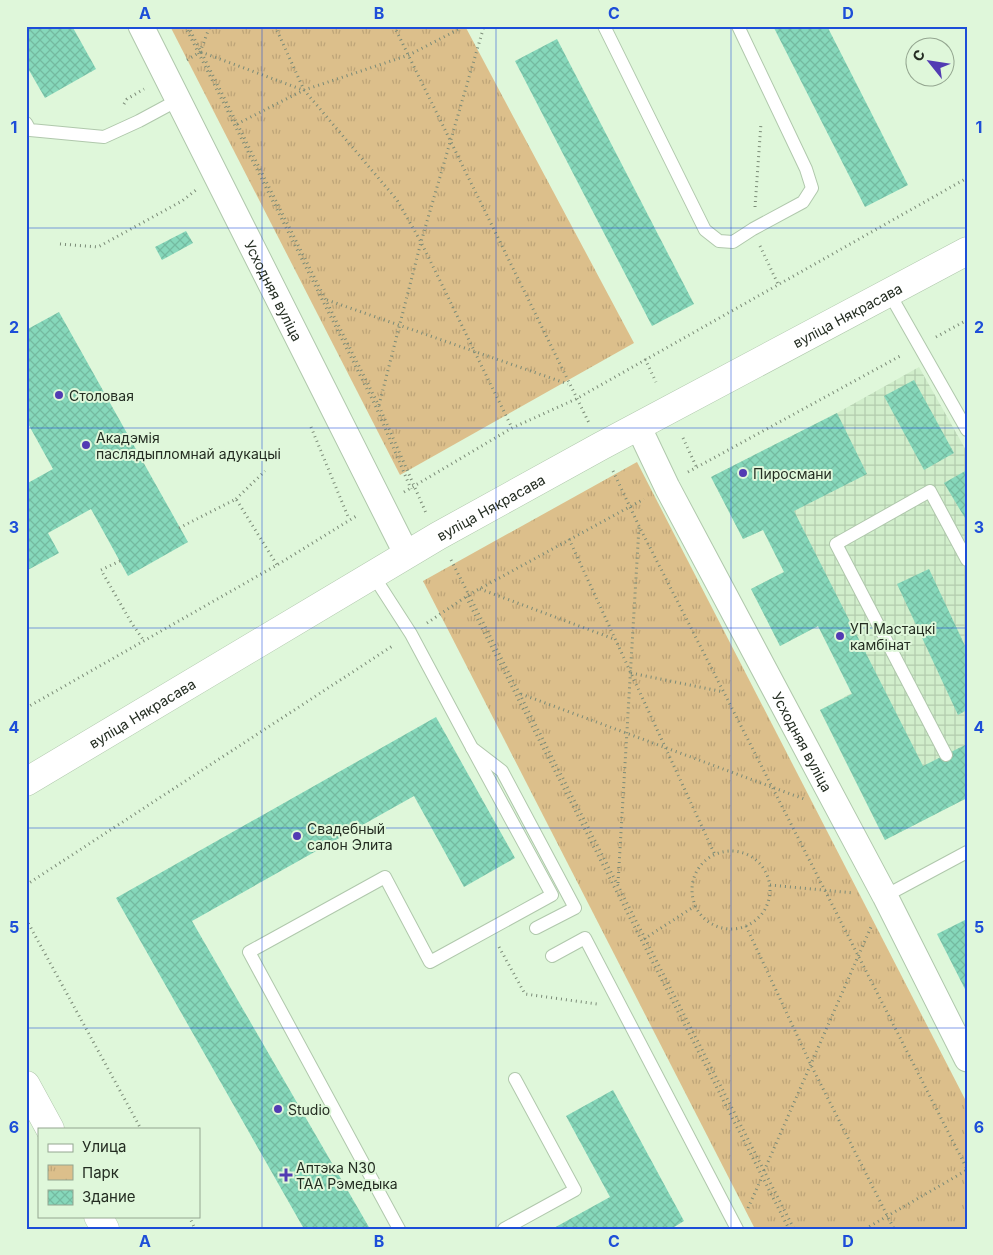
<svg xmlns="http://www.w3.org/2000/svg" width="993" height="1255" font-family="Inter,sans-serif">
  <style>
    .industrial { fill: url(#industrial-grid) }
    .park { fill: url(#park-tufts) }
    .building { fill: url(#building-cross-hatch) }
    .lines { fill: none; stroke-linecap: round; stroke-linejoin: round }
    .lane-casing { stroke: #b0c8ac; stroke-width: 14 }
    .street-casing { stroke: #b0c8ac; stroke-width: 27 }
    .secondary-casing { stroke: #b0c8ac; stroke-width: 29 }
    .path { stroke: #7b8b77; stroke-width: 3; stroke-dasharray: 1 4; stroke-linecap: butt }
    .lane { stroke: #fff; stroke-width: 12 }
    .street { stroke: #fff; stroke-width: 25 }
    .secondary { stroke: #fff; stroke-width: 28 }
    .grid { fill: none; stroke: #1d4ed8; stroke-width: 1; stroke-opacity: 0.55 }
    .poi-dot { fill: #523bb3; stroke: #dff7da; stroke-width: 2 }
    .labels { text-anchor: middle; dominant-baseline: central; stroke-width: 4; stroke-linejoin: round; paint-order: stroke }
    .street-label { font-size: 14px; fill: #242d22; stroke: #dff7da }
    .poi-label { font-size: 14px; fill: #242d22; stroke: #dff7da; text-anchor: start }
    .neatline { fill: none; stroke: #1d4ed8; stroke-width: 2 }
    .grid-label { font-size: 16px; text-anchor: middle; font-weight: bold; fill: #1d4ed8 }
  </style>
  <defs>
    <pattern id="industrial-grid" width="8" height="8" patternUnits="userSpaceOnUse" patternTransform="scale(1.25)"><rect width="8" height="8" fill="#d1eecb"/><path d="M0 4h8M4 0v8" fill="none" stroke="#b3ccae"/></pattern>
    <pattern id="park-tufts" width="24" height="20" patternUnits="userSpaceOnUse" patternTransform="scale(1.25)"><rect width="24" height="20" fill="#dcbf8b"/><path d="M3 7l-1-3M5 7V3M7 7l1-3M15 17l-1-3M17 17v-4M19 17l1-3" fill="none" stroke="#bda478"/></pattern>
    <pattern id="building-cross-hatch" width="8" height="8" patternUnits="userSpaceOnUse" patternTransform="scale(1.25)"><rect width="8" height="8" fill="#86d8bb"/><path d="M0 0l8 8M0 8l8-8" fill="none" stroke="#74baa0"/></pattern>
  </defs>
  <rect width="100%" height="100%" fill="#dff7da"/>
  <!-- industrial -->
  <polygon class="industrial" points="919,367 967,452 967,798 885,840 820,710 852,693 818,626 780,646 751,589 784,572 763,530 743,539 711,477 837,413"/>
  <!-- park -->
  <g class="park">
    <polygon points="170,26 465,26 634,343 400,475"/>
    <polygon points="637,462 967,1103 967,1229 755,1229 423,581"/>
  </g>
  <!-- building -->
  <g class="building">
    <polygon points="26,26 72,26 96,69 45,98 26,65"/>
    <polygon points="773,26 827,26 908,185 865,207"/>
    <polygon points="557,39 694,304 652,326 515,61"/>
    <polygon points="186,231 193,243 162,260 155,247"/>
    <polygon points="59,312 188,542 128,576 91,509 48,533 59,553 26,571 26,484 53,469 26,420 26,330"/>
    <polygon points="914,380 954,453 924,470 884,396"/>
    <polygon points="837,413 867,474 794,511 923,766 967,744 967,798 885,840 820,710 852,694 818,626 780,646 751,589 784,572 763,530 743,539 711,477"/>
    <polygon points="967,470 967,517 965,518 944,483"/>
    <polygon points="929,569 967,650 967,710 958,715 897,584"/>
    <polygon points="436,717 515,858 464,887 414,796 192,921 370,1229 304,1229 116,898"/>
    <polygon points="967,919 967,993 937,934"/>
    <polygon points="613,1090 684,1221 671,1229 552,1229 610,1197 566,1116"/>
  </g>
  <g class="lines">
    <defs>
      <g id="lane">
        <polyline points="604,26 705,230 719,241 733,242 753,229 803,202 812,188 806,169 738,26"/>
        <polyline points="26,123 30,130 104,137 139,121 178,100"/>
        <polyline points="888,291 967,430"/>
        <polyline points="373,575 411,634 472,748 502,771 575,908 536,928"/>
        <polyline points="946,755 836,544 930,491 967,560"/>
        <polyline points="885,896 967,852"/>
        <polyline points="552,956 585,938 737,1229"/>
        <polyline points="399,1229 249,952 385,877 430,962 552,895 472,748"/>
        <polyline points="504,1229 575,1190 515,1079"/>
      </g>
      <g id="street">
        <path id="s1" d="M141,26L407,555"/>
        <path id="s2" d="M638,426L667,487L885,896L967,1059"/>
      </g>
      <g id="secondary">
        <path id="s3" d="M26,782L438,536L601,446L967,251"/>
        <polyline points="26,1085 50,1129"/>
        <polyline points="98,1216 105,1229"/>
      </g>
    </defs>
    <!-- lane casing -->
    <use href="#lane" class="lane-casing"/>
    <!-- street casing -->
    <use href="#street" class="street-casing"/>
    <!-- secondary casing -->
    <use href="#secondary" class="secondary-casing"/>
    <!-- path -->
    <g class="path">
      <polyline points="185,26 376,407 411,489"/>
      <polyline points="188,26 379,406 426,513"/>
      <polyline points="275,26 304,90 397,200 421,242 512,428"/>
      <polyline points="394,26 589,423"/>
      <polyline points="201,52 303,90"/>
      <polyline points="187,60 200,52 210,26"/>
      <polyline points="124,104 127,99 144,89"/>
      <polyline points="237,124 304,90 409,55 465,26"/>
      <polyline points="755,207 761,123"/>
      <polyline points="60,244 98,247 182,201 196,190"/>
      <polyline points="760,246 778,284"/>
      <polyline points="327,300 568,384"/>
      <polyline points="936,337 967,320"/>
      <polyline points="645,359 656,382"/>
      <polyline points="379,405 421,242 484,26"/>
      <polyline points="311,427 349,519"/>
      <polyline points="683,438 696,466"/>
      <polyline points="613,471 639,526 967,1169"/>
      <polyline points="688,472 902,355"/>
      <polyline points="404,492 512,428 576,399 967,178"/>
      <polyline points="236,499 265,471"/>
      <polyline points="179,528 236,499 277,565"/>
      <polyline points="569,539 715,855"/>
      <polyline points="451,560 794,1229"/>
      <polyline points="120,561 101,570 131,622 144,641"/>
      <polyline points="480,589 614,639"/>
      <polyline points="466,597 789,1229"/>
      <polyline points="427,623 470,594 644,499"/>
      <polyline points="631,673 724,692"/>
      <polyline points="521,694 804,799"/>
      <polyline points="26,708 277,565 358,515"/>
      <circle cx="731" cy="890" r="39"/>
      <polyline points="618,883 639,527"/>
      <polyline points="26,885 394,645"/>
      <polyline points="770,885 854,893"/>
      <polyline points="26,919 141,1129"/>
      <polyline points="746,926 811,1065 894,1229"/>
      <polyline points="644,939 695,906"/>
      <polyline points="499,947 525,994 597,1004"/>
      <polyline points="764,1171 871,927"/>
      <polyline points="748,1208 762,1177"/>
      <polyline points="189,1216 195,1229"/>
      <polyline points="865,1229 967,1170"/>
    </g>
    <!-- lane -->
    <use href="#lane" class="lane"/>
    <!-- street -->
    <use href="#street" class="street"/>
    <!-- secondary -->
    <use href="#secondary" class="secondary"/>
  </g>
  <!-- grid -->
  <path class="grid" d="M262,26V1229M496,26V1229M731,26V1229M26,228H967M26,428H967M26,628H967M26,828H967M26,1028H967"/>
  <!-- markers -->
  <g class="poi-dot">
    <circle cx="59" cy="395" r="5"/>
    <circle cx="86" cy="445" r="5"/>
    <circle cx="743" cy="473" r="5"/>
    <circle cx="840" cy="636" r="5"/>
    <circle cx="297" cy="836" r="5"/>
    <circle cx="278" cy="1109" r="5"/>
    <path d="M283.5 1167.5h5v5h5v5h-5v5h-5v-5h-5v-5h5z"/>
  </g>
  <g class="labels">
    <!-- street labels -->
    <g class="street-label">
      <text stroke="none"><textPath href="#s1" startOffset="296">Усходняя вуліца</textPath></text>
      <text stroke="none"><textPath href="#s3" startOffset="945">вуліца Някрасава</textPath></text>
      <text stroke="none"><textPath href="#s3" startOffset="540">вуліца Някрасава</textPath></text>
      <text stroke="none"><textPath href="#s3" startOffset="135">вуліца Някрасава</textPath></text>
      <text stroke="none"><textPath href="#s2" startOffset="356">Усходняя вуліца</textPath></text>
    </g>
    <!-- poi labels -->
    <g class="poi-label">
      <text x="69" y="395">Столовая</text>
      <text x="96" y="437">Акадэмія<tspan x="96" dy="16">паслядыпломнай адукацыі</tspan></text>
      <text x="753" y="473">Пиросмани</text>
      <text x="850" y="628">УП Мастацкі<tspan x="850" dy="16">камбінат</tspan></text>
      <text x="307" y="828">Свадебный<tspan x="307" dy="16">салон Элита</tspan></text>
      <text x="288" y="1109">Studio</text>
      <text x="296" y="1167">Аптэка N30<tspan x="296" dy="16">ТАА Рэмедыка</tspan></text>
    </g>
  </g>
  <!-- border -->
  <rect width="993" height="1255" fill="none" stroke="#dff7da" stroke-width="55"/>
  <!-- legend -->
  <rect x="38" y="1128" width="162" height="90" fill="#dff7da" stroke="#94a690"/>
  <rect x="48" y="1144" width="25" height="8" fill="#ffffff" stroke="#94a690"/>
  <text x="82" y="1152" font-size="15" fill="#242d22">Улица</text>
  <rect x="48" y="1165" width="25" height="15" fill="url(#park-tufts)" stroke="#94a690"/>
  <text x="82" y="1178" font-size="15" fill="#242d22">Парк</text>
  <rect x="48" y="1190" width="25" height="15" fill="url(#building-cross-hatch)" stroke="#94a690"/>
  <text x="82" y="1202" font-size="15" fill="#242d22">Здание</text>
  <!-- north arrow -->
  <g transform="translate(930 62) rotate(300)"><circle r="24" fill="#dff7da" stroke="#94a690"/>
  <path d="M0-4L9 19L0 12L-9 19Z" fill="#523bb3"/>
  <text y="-8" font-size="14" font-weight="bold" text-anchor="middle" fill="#242d22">С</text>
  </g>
  <rect x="28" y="28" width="938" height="1200" class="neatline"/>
  <g class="grid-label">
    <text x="145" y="19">A</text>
    <text x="379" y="19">B</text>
    <text x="614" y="19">C</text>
    <text x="848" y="19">D</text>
    <text x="14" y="133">1</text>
    <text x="979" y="133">1</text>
    <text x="14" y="333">2</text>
    <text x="979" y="333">2</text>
    <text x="14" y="533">3</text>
    <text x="979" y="533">3</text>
    <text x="14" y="733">4</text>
    <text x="979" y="733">4</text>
    <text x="14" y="933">5</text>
    <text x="979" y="933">5</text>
    <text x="14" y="1133">6</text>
    <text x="979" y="1133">6</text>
    <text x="145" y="1247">A</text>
    <text x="379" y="1247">B</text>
    <text x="614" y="1247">C</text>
    <text x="848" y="1247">D</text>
  </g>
</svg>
